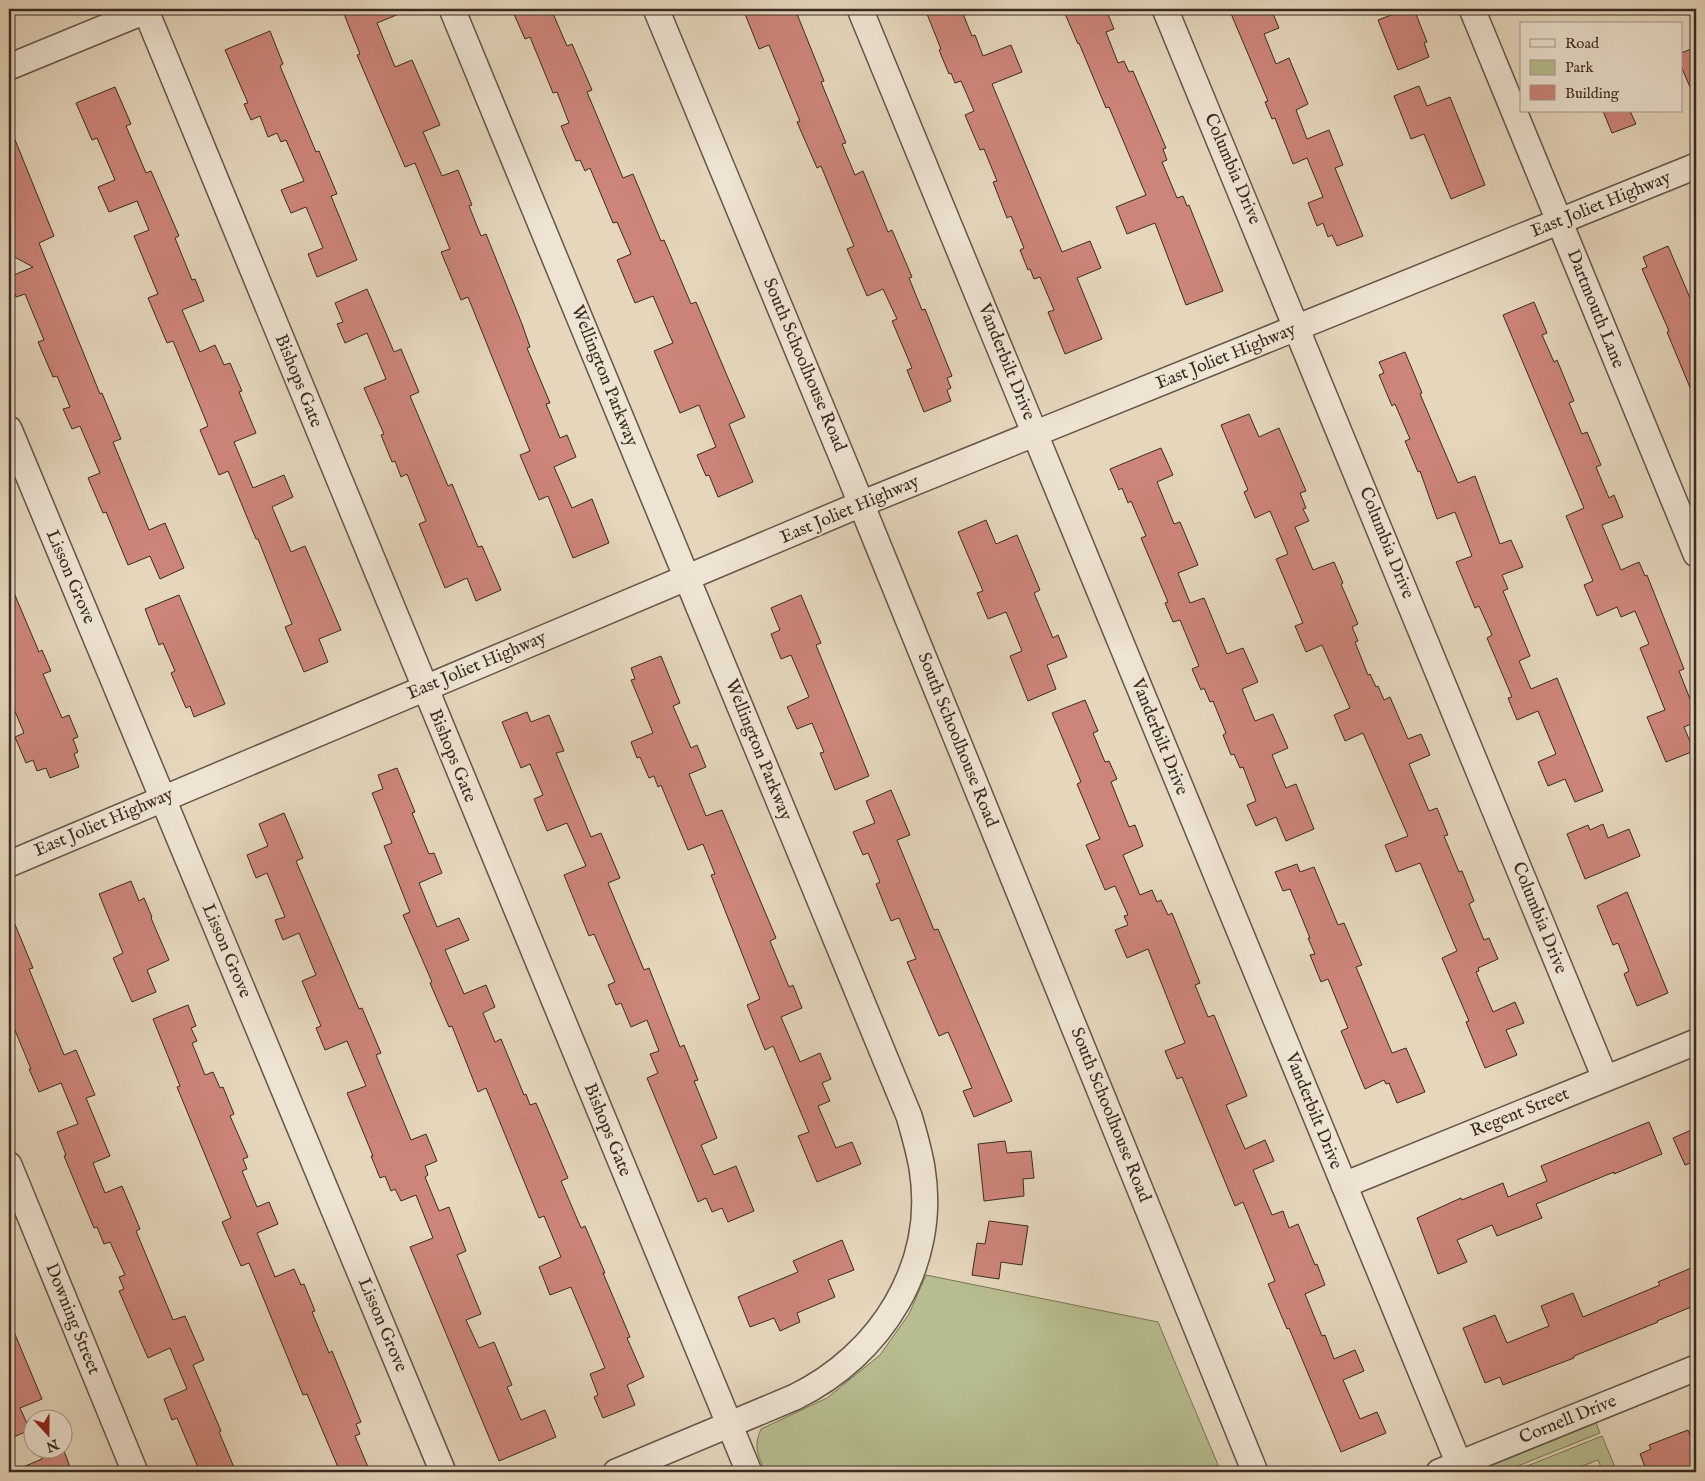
<svg xmlns="http://www.w3.org/2000/svg" width="1705" height="1481" font-family="'IM FELL English',serif">
  <style>
    .green { fill: #b7bd8f; stroke: #787458 }
    .building { fill: #cd8579; stroke: #392b22 }
    .lines { fill: none; stroke-linecap: round; stroke-linejoin: round }
    .minor-casing { stroke: #645648; stroke-width: 28 }
    .minor { stroke: #eee4d3; stroke-width: 25 }
    .labels { text-anchor: middle; dominant-baseline: central; stroke-width: 4; stroke-linejoin: round; paint-order: stroke }
    .street-label { font-size: 18px; fill: #392b22; stroke: #eee4d3 }
  </style>
  <rect width="100%" height="100%" fill="#e5d6bc"/>
  <filter id="stains"><feTurbulence type="fractalNoise" baseFrequency=".004" numOctaves="4"/><feColorMatrix values="0 0 0 0 .2 0 0 0 0 .09 0 0 0 0 .02 0 0 0 .5 -.17"/></filter>
  <radialGradient id="worn" r=".72"><stop offset=".6" stop-color="#630" stop-opacity="0"/><stop offset="1" stop-color="#630" stop-opacity=".3"/></radialGradient>
  <!-- green -->
  <g class="green">
    <path d="M926,1275L1158,1322L1221,1472H765C758,1454 753,1447 761,1429L827,1398L880,1355L909,1314Z"/>
    <polygon points="1596,1423 1600,1433 1503,1472 1475,1472"/>
    <polygon points="1602,1436 1617,1472 1603,1472 1598,1460 1567,1472 1512,1472"/>
  </g>
  <!-- building -->
  <g class="building">
    <polygon points="342,9 411,9 377,23 395,67 412,60 440,125 423,132 442,176 458,170 472,205 469,206 481,236 486,234 522,324 530,347 527,348 550,403 546,404 560,438 567,435 576,457 554,467 572,508 592,499 609,543 573,558 548,496 539,500 520,455 530,451 468,297 461,300 441,252 450,249 415,163 405,167 357,55 360,54"/>
    <polygon points="522,9 551,9 567,46 572,44 592,90 587,92 623,178 633,174 661,241 664,240 691,304 696,302 725,371 745,417 729,424 753,482 718,497 709,475 706,476 697,455 716,447 699,405 680,413 654,351 673,343 653,296 635,303 617,260 631,254 617,222 613,223 590,168 585,171 580,160 576,161 561,126 569,123 557,92 553,93 530,37 525,39 513,12"/>
    <polygon points="743,9 795,9 824,81 821,82 846,143 842,144 855,175 863,171 888,232 892,230 912,277 909,278 922,310 925,309 937,339 952,376 947,378 951,388 947,390 951,401 924,412 907,370 912,368 892,321 897,319 883,289 867,296 847,249 854,246 821,166 817,168 797,122 800,121 769,45 759,49"/>
    <polygon points="925,9 961,9 972,36 975,35 983,56 1011,45 1022,72 992,84 1062,252 1090,241 1101,268 1077,278 1102,339 1065,354 1048,312 1054,310 1040,277 1034,279 1030,269 1028,270 1020,250 1024,248 1011,216 1007,218 993,182 997,181 984,149 980,150 965,115 974,111 961,81 955,83 951,73 949,74 939,50 941,49"/>
    <polygon points="1063,9 1106,9 1114,29 1106,32 1118,63 1124,61 1129,72 1133,71 1166,148 1163,149 1167,160 1162,162 1177,198 1183,196 1187,206 1189,205 1223,291 1186,305 1155,223 1127,234 1116,207 1146,195 1109,107 1106,108 1079,43 1078,44"/>
    <polygon points="1229,9 1271,9 1279,28 1264,34 1276,64 1289,58 1308,104 1296,110 1307,139 1329,130 1343,165 1335,168 1363,236 1337,246 1332,235 1328,237 1323,223 1317,226 1308,203 1323,197 1307,158 1293,164 1275,118 1272,119 1265,102 1268,101"/>
    <polygon points="1407,9 1414,9 1427,42 1424,43 1429,57 1398,70 1378,20"/>
    <polygon points="270,31 283,64 280,66 316,152 319,151 337,194 331,196 357,260 317,277 308,254 323,248 306,207 291,213 281,190 304,181 286,140 281,142 277,133 268,137 260,116 251,120 244,104 248,103 225,50"/>
    <polygon points="1696,47 1696,101 1681,66 1681,53"/>
    <polygon points="1419,86 1427,106 1450,97 1485,185 1451,199 1424,134 1411,139 1394,96"/>
    <polygon points="115,87 131,124 126,126 146,173 151,171 179,236 175,238 192,280 195,279 204,301 182,310 200,352 215,345 224,365 230,363 242,391 239,392 256,433 234,442 253,488 284,475 293,497 272,507 291,552 305,546 341,630 319,639 328,662 304,672 285,627 292,624 258,539 256,539 228,471 219,475 200,430 208,426 173,341 167,343 148,298 158,294 134,236 149,230 137,201 109,212 98,187 115,180 97,138 92,140 76,103"/>
    <polygon points="1603,111 1630,111 1636,124 1612,133"/>
    <polygon points="9,125 54,236 39,243 100,394 102,393 121,439 113,442 149,530 165,523 184,568 160,579 150,556 128,565 106,512 103,513 88,478 100,473 80,426 72,429 63,409 70,407 57,376 53,377 38,342 44,340 25,294 16,297 9,279 9,277 33,267 9,254"/>
    <polygon points="1668,246 1693,305 1696,303 1696,402 1667,332 1669,331 1642,269 1647,267 1643,257"/>
    <polygon points="367,289 394,352 401,349 419,392 410,396 448,486 452,484 478,547 482,546 501,590 476,601 467,578 445,588 419,524 426,521 407,474 401,477 395,461 392,462 381,435 384,434 364,388 386,379 367,333 345,343 337,324 343,322 335,303"/>
    <polygon points="1534,302 1547,333 1542,335 1554,362 1557,360 1574,401 1569,403 1582,434 1587,432 1601,465 1596,467 1609,498 1614,495 1623,517 1602,525 1621,570 1639,562 1645,576 1647,575 1684,669 1679,671 1690,699 1696,697 1696,722 1684,727 1694,751 1666,762 1647,717 1665,710 1640,648 1649,644 1635,611 1621,617 1617,607 1597,616 1584,585 1593,581 1566,516 1584,508 1503,315"/>
    <polygon points="1405,352 1422,393 1420,394 1458,483 1475,476 1500,544 1511,540 1523,567 1502,575 1508,589 1503,591 1530,656 1519,661 1531,689 1557,678 1603,791 1575,802 1565,779 1548,786 1538,762 1556,754 1538,711 1517,720 1508,698 1512,697 1487,638 1492,635 1479,606 1475,608 1456,562 1472,556 1455,512 1437,519 1420,471 1418,472 1405,441 1410,439 1395,404 1392,406 1379,375 1384,373 1379,362"/>
    <polygon points="1249,414 1259,437 1279,428 1306,491 1300,493 1306,508 1303,509 1309,521 1295,527 1313,570 1334,562 1343,583 1341,584 1358,624 1352,627 1358,641 1355,642 1368,675 1370,674 1376,687 1378,686 1384,700 1390,697 1408,739 1421,734 1430,755 1409,764 1429,811 1437,808 1448,835 1444,836 1459,872 1462,871 1474,901 1469,904 1484,940 1489,938 1498,959 1478,968 1479,971 1476,972 1493,1012 1515,1002 1524,1023 1506,1030 1517,1055 1485,1068 1466,1022 1469,1021 1442,958 1457,951 1420,863 1396,872 1385,845 1408,836 1363,733 1345,741 1334,715 1350,708 1322,645 1306,652 1295,626 1303,623 1276,559 1288,554 1270,511 1255,518 1244,492 1248,490 1221,425"/>
    <polygon points="1161,448 1173,475 1157,482 1174,524 1180,522 1198,565 1178,573 1190,603 1204,598 1227,654 1243,648 1258,682 1242,689 1255,721 1273,714 1288,748 1272,755 1286,788 1296,784 1314,829 1286,841 1276,817 1256,826 1247,805 1256,801 1243,767 1240,768 1234,754 1231,755 1223,735 1226,733 1213,701 1210,702 1204,688 1201,690 1192,669 1199,666 1180,620 1173,622 1165,603 1168,602 1141,538 1146,536 1131,501 1128,503 1122,488 1119,490 1110,469"/>
    <polygon points="986,520 996,544 1017,535 1040,590 1034,593 1053,638 1058,635 1067,657 1047,665 1056,689 1028,701 1010,656 1022,651 1006,612 988,619 977,593 983,591 958,532"/>
    <polygon points="9,581 39,652 42,650 51,671 43,674 62,718 69,715 78,737 73,739 78,752 74,754 79,767 50,778 46,768 37,771 33,760 26,763 15,737 24,733 9,697"/>
    <polygon points="179,595 225,704 194,717 190,706 186,708 171,673 175,671 163,643 159,645 145,609"/>
    <polygon points="801,595 821,643 816,645 869,776 835,790 820,753 824,752 812,723 797,729 787,707 809,697 791,655 781,659 771,634 780,630 771,608"/>
    <polygon points="661,656 680,703 673,706 691,748 697,745 706,767 689,774 706,816 722,810 776,938 770,941 789,987 793,985 802,1008 781,1017 800,1062 820,1053 831,1079 822,1083 830,1101 818,1106 836,1148 852,1142 861,1164 817,1182 798,1136 809,1132 773,1046 765,1050 747,1005 760,999 711,875 715,874 703,844 688,850 661,785 658,787 654,776 649,778 640,757 637,758 631,742 653,733 631,680 635,679 631,668"/>
    <polygon points="1085,700 1098,731 1093,733 1105,762 1109,761 1117,779 1111,782 1129,827 1135,825 1143,846 1123,855 1140,895 1152,890 1157,902 1161,900 1168,915 1172,913 1200,983 1195,985 1208,1017 1214,1015 1247,1096 1226,1105 1245,1149 1265,1140 1274,1161 1253,1170 1272,1215 1283,1211 1289,1228 1298,1224 1315,1265 1317,1264 1325,1285 1305,1294 1322,1336 1325,1335 1334,1359 1355,1350 1364,1371 1343,1380 1360,1419 1377,1412 1386,1433 1341,1452 1289,1328 1287,1329 1268,1284 1275,1281 1243,1202 1235,1206 1182,1077 1177,1079 1165,1051 1185,1043 1148,949 1127,958 1115,930 1128,925 1124,916 1128,915 1115,886 1105,890 1086,845 1100,839 1077,784 1081,782 1052,713"/>
    <polygon points="527,712 531,722 549,715 564,751 556,753 591,837 601,833 620,878 608,883 644,970 649,968 680,1047 684,1045 698,1080 694,1081 717,1138 701,1145 714,1175 736,1166 754,1211 728,1222 722,1208 712,1212 706,1198 698,1202 647,1078 658,1073 650,1054 659,1051 647,1020 631,1027 621,1003 616,1005 608,985 615,982 594,934 589,936 564,875 586,866 567,823 547,831 534,799 543,795 530,764 521,768 502,722"/>
    <polygon points="397,768 415,812 412,813 429,854 434,853 442,873 419,883 437,927 459,918 469,940 445,950 464,994 486,985 495,1007 483,1013 495,1042 501,1039 524,1095 526,1094 530,1105 536,1103 568,1178 561,1181 581,1228 585,1226 605,1273 603,1273 630,1337 627,1338 644,1377 627,1385 635,1405 603,1418 594,1397 598,1395 590,1374 605,1368 571,1287 550,1295 539,1267 561,1257 544,1216 539,1218 486,1088 478,1092 452,1026 449,1027 430,983 432,982 403,915 410,912 384,846 392,843 372,793 383,789 378,775"/>
    <polygon points="891,790 910,835 897,840 934,930 938,929 1012,1101 974,1117 963,1091 972,1088 956,1050 948,1032 939,1036 907,962 916,959 899,918 891,921 876,884 880,882 868,853 863,855 853,832 875,823 866,801"/>
    <polygon points="284,813 303,858 296,861 359,1009 362,1008 381,1053 376,1055 411,1140 426,1134 437,1161 425,1166 428,1175 425,1177 439,1211 449,1207 466,1251 457,1255 481,1314 466,1320 479,1348 494,1342 512,1385 507,1387 521,1420 545,1410 556,1437 499,1461 410,1247 433,1238 416,1195 401,1201 395,1189 391,1191 385,1176 380,1178 371,1156 373,1156 347,1093 366,1086 347,1041 325,1050 316,1028 321,1026 302,981 316,975 299,933 283,940 275,920 285,917 267,873 256,878 247,855 268,846 259,824"/>
    <polygon points="1603,824 1608,838 1629,829 1640,856 1585,879 1567,834 1588,825 1590,830"/>
    <polygon points="1297,864 1300,872 1314,867 1338,925 1344,923 1362,965 1356,967 1392,1053 1406,1048 1425,1092 1397,1103 1389,1083 1386,1084 1384,1080 1365,1089 1341,1031 1348,1028 1328,979 1321,982 1310,955 1315,954 1308,938 1310,938 1290,889 1283,891 1275,872"/>
    <polygon points="131,881 139,901 144,898 152,917 151,918 169,960 147,970 156,992 132,1002 113,958 123,953 99,894"/>
    <polygon points="1627,892 1668,993 1637,1006 1624,974 1629,971 1618,943 1613,945 1597,906"/>
    <polygon points="9,910 33,968 29,969 64,1055 76,1050 95,1095 86,1098 110,1156 93,1163 105,1193 122,1186 140,1229 136,1231 173,1320 185,1316 204,1360 193,1365 221,1431 219,1432 236,1472 200,1472 177,1418 172,1420 164,1399 187,1389 170,1348 148,1358 119,1291 124,1289 119,1277 125,1275 110,1242 104,1244 97,1227 94,1228 64,1156 66,1155 57,1132 78,1124 61,1083 39,1092 29,1069 31,1069 14,1028 9,1030"/>
    <polygon points="188,1005 196,1026 191,1028 197,1041 192,1043 205,1075 213,1072 220,1088 223,1087 234,1114 230,1116 248,1157 243,1159 247,1169 242,1171 257,1207 269,1202 278,1224 257,1233 275,1277 294,1269 301,1285 304,1284 315,1311 312,1312 329,1353 332,1351 361,1422 356,1424 360,1434 355,1436 370,1472 340,1472 307,1394 303,1395 249,1263 241,1266 222,1222 231,1218 177,1087 180,1086 153,1019"/>
    <polygon points="1649,1122 1662,1154 1614,1174 1614,1172 1536,1204 1542,1218 1497,1236 1492,1225 1457,1240 1467,1262 1438,1274 1417,1218 1461,1198 1462,1200 1503,1183 1508,1197 1547,1181 1541,1166"/>
    <polygon points="1696,1128 1696,1161 1685,1165 1673,1138"/>
    <polygon points="1005,1141 1007,1153 1031,1151 1034,1178 1023,1179 1024,1196 984,1201 978,1144"/>
    <polygon points="989,1221 1028,1226 1022,1265 1001,1262 999,1279 972,1275 977,1243 985,1244"/>
    <polygon points="842,1240 854,1270 828,1280 835,1297 797,1313 800,1322 780,1331 774,1318 750,1327 738,1297 798,1272 793,1261"/>
    <polygon points="1696,1266 1696,1305 1657,1321 1658,1322 1574,1356 1574,1358 1503,1385 1500,1377 1485,1383 1463,1328 1495,1315 1507,1343 1549,1326 1541,1306 1573,1293 1583,1317 1660,1285 1658,1282"/>
    <polygon points="9,1320 42,1399 20,1408 30,1430 9,1439"/>
    <polygon points="1688,1430 1696,1451 1696,1465 1677,1472 1647,1472 1640,1454 1651,1449 1649,1445"/>
    <polygon points="38,1448 63,1448 70,1467 68,1468 70,1472 11,1472 42,1459"/>
  </g>
  <g class="lines">
    <defs>
      <g id="minor">
        <path d="M452,9L909,1116C914,1133 919,1150 922,1168C938,1265 881,1355 795,1397L616,1472"/>
        <polyline points="656,9 849,474 1255,1472"/>
        <polyline points="860,9 1459,1464"/>
        <polyline points="1165,9 1605,1078"/>
        <polyline points="1472,9 1696,554"/>
        <polyline points="146,11 749,1472"/>
        <polyline points="9,67 150,9"/>
        <polyline points="9,429 443,1472"/>
        <polyline points="9,864 861,504 1696,166"/>
        <polyline points="9,1165 135,1472"/>
        <polyline points="1344,1185 1696,1042"/>
        <polyline points="1439,1472 1696,1368"/>
      </g>
    </defs>
    <!-- minor casing -->
    <use href="#minor" class="minor-casing"/>
    <!-- minor -->
    <use href="#minor" class="minor"/>
  </g>
  <g class="labels">
    <!-- street labels -->
    <g class="street-label">
      <text transform="translate(1232 169) rotate(67)">Columbia Drive</text>
      <text transform="translate(1601 205) rotate(-22)">East Joliet Highway</text>
      <text transform="translate(1595 309) rotate(68)">Dartmouth Lane</text>
      <text transform="translate(1226 357) rotate(-22)">East Joliet Highway</text>
      <text transform="translate(1006 362) rotate(68)">Vanderbilt Drive</text>
      <text transform="translate(804 365) rotate(67)">South Schoolhouse Road</text>
      <text transform="translate(604 376) rotate(68)">Wellington Parkway</text>
      <text transform="translate(298 381) rotate(68)">Bishops Gate</text>
      <text transform="translate(850 510) rotate(-23)">East Joliet Highway</text>
      <text transform="translate(1386 543) rotate(68)">Columbia Drive</text>
      <text transform="translate(70 577) rotate(67)">Lisson Grove</text>
      <text transform="translate(477 666) rotate(-23)">East Joliet Highway</text>
      <text transform="translate(1159 737) rotate(68)">Vanderbilt Drive</text>
      <text transform="translate(957 740) rotate(68)">South Schoolhouse Road</text>
      <text transform="translate(758 750) rotate(68)">Wellington Parkway</text>
      <text transform="translate(452 756) rotate(68)">Bishops Gate</text>
      <text transform="translate(104 823) rotate(-23)">East Joliet Highway</text>
      <text transform="translate(1539 918) rotate(68)">Columbia Drive</text>
      <text transform="translate(226 951) rotate(67)">Lisson Grove</text>
      <text transform="translate(1313 1111) rotate(68)">Vanderbilt Drive</text>
      <text transform="translate(1520 1113) rotate(-22)">Regent Street</text>
      <text transform="translate(1110 1115) rotate(68)">South Schoolhouse Road</text>
      <text transform="translate(607 1130) rotate(68)">Bishops Gate</text>
      <text transform="translate(72 1319) rotate(68)">Downing Street</text>
      <text transform="translate(382 1325) rotate(67)">Lisson Grove</text>
      <text transform="translate(1568 1420) rotate(-22)">Cornell Drive</text>
    </g>
  </g>
  <!-- margin -->
  <rect width="1705" height="1481" fill="none" stroke="#e5d6bc" stroke-width="30"/>
  <rect x="10" y="10" width="1685" height="1461" fill="none" stroke="#392b22" stroke-width="2.5"/>
  <rect x="15" y="15" width="1675" height="1451" fill="none" stroke="#392b22"/>
  <!-- legend -->
  <rect x="1520" y="22" width="162" height="90" fill="#eee4d3" stroke="#a69a8c"/>
  <rect x="1530" y="39" width="25" height="8" fill="#eee4d3" stroke="#a69a8c"/>
  <text x="1565" y="48" font-size="15" fill="#392b22">Road</text>
  <rect x="1530" y="60" width="25" height="15" fill="#b7bd8f" stroke="#a69a8c"/>
  <text x="1565" y="72" font-size="15" fill="#392b22">Park</text>
  <rect x="1530" y="85" width="25" height="15" fill="#cd8579" stroke="#a69a8c"/>
  <text x="1565" y="98" font-size="15" fill="#392b22">Building</text>
  <!-- north arrow -->
  <g transform="translate(48 1434) rotate(159)"><circle r="24" fill="#eee4d3" stroke="#a69a8c"/>
  <path d="M0-4L9 19L0 12L-9 19Z" fill="#8f2418"/>
  <text y="-8" font-size="14" font-weight="bold" text-anchor="middle" fill="#392b22">N</text>
  </g>
  <rect width="100%" height="100%" filter="url(#stains)"/>
  <rect width="100%" height="100%" fill="url(#worn)"/>
</svg>
